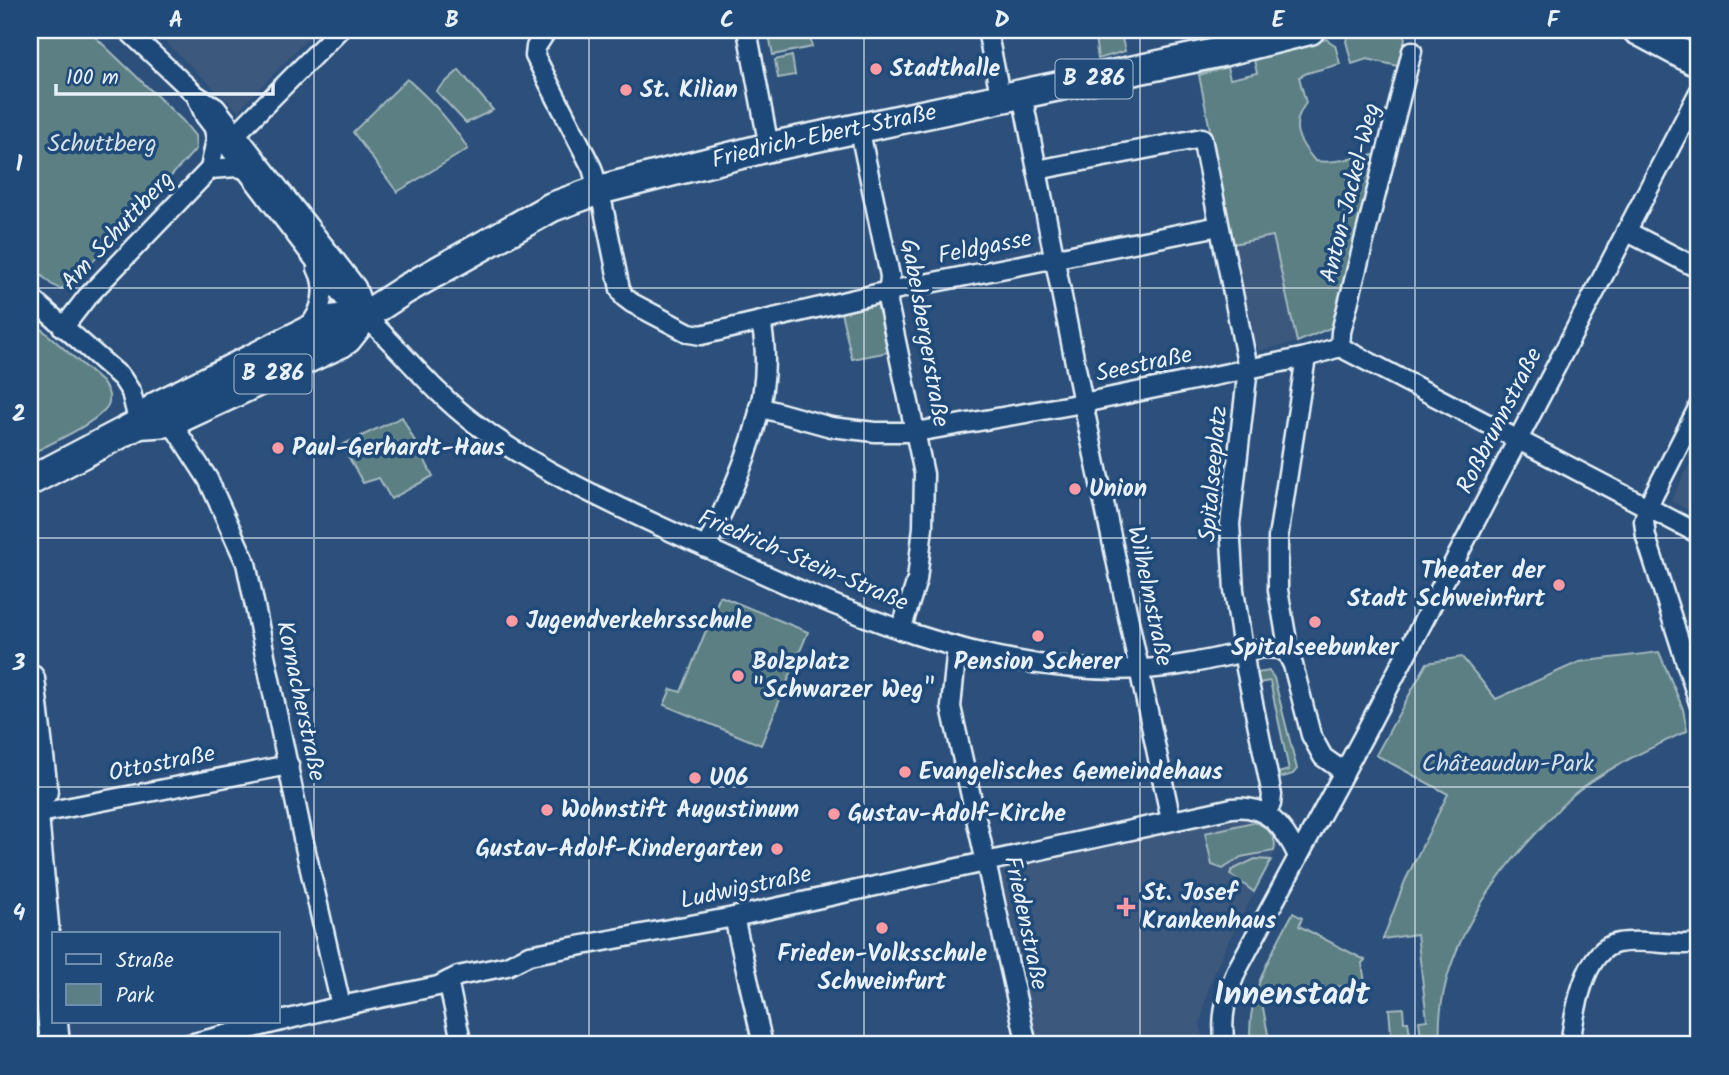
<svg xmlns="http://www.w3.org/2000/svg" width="1729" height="1075" font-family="Kalam,sans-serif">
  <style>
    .built { fill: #3c587d }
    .green { fill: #5b7f84; stroke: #a2b8be; stroke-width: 2 }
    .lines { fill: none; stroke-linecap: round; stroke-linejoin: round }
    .minor-casing { stroke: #e8f1f8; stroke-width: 23 }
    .primary-casing { stroke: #e8f1f8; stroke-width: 33 }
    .minor { stroke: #1f4a7a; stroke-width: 18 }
    .primary { stroke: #1f4a7a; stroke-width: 28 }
    .grid { fill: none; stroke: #e8f1f8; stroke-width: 2; stroke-opacity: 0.55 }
    .poi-dot { fill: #ff9aa2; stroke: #1f4a7a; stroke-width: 2.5 }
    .labels { text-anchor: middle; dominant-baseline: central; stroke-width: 7; stroke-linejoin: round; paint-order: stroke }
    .shield { fill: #1f4a7a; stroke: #acbfd2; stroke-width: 2 }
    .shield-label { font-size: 23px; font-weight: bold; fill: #e8f1f8 }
    .poi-label { font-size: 24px; font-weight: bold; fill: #e8f1f8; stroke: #1f4a7a; text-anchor: start }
    .street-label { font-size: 24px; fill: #e8f1f8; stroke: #1f4a7a }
    .park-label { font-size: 24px; fill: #d3e0e7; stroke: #1f4a7a }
    .district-label { font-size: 32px; font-weight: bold; fill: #e8f1f8; stroke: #1f4a7a }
    .neatline { fill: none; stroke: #e8f1f8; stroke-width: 2.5 }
    .grid-label { font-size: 23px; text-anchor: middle; font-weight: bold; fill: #e8f1f8 }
  </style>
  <rect width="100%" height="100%" fill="#2c507b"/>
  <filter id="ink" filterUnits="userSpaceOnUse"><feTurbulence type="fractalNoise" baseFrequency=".0143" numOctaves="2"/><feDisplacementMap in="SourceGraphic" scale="14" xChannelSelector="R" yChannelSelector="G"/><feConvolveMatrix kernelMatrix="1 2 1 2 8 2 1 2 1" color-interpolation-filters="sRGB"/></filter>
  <g filter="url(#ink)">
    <!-- built -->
    <g class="built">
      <polygon points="155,30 316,30 238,111 154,31"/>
      <polygon points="1273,235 1297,342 1258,351 1233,244"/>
      <polygon points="1699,446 1699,516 1671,501"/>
      <polygon points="1249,812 1277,828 1278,847 1224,950 1209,986 1200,1024 1204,1045 1033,1045 997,864"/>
    </g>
    <!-- green -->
    <g class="green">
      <polygon points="30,30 88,30 183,121 195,136 196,149 73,283 60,289 51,284 30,265"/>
      <polygon points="768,30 809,30 812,47 773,55"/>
      <polygon points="1094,30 1120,30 1125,51 1098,59"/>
      <polygon points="1357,30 1385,30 1389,34 1405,36 1404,47 1398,66 1367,59 1352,64 1346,41 1349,33"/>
      <path d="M1326,39L1335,45L1340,64L1307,73L1299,77L1306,103C1289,126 1298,141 1315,161C1335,164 1353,157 1374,155L1378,159L1337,325L1297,342L1273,236L1233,244L1199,75L1227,67L1230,79L1257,73L1254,60Z"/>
      <polygon points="792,56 795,75 778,78 775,60"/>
      <polygon points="459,70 493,110 466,123 436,91"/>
      <path d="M407,79C430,99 452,123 468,149L397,192L353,132Z"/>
      <polygon points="878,301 889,352 852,359 840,308"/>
      <path d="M30,319L102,382C106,388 111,394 109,402C105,420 47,445 30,454Z"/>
      <polygon points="402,417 433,476 391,499 379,478 363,483 342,445"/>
      <polygon points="720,596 808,632 761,745 664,705 671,689 681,692"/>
      <path d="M1659,652L1683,709L1687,731C1651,748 1615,764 1583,787C1567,798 1554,814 1541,828C1486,886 1434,962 1440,1045H1392L1389,1009L1403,1008L1404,1022H1408L1412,1045L1422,1043L1419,1021L1427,1020L1417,934L1383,939L1405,881L1448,794L1376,755L1427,663L1462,657L1496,699L1579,662Z"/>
      <polygon points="1269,671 1274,678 1297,769 1293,774 1280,778 1278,773 1289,770 1270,681 1259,683 1257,673"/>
      <path d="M1253,822C1266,825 1278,837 1274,851L1241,857L1223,869L1212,865L1205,833Z"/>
      <polygon points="1255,859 1271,860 1254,892 1230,874 1232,870"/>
      <path d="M1293,913L1302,918L1299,926L1365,960L1362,963L1365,983L1261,997L1270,1045H1251C1245,997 1271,954 1293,913Z"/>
    </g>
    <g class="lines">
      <defs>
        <g id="minor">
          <polyline points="127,30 196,95 216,108 356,287 366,315"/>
          <polyline points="547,30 536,47 535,56 592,168 603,206 620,289 624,297 632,303 689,333 701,335 889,291 1219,226"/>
          <polyline points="747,30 769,147"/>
          <polyline points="987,30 1001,99"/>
          <polyline points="1022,94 1083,403 1171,820"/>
          <path d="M196,95L205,116L344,298C391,335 425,386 473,422C541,473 619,507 696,543C836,608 985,678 1143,669C1184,667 1224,656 1263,648L1280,649L1287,653"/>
          <polyline points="859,127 890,276 888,303 924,474 923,527 917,580 901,630"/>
          <polyline points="237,133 339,30"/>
          <polyline points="210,169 216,139 213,123"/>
          <polyline points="1037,170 1202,138 1248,368 1230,524 1234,590 1246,669 1272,795 1271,804 1266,813"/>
          <polyline points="1626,231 1699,269"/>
          <polyline points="30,297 122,378 131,392 139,424"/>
          <polyline points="63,328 87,297 210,169 237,167 247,170"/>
          <path d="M307,329C322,312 328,289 317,268"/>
          <polyline points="1340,347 1341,332 1412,51"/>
          <polyline points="1306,357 1278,538 1278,590 1286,635 1287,653 1293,665 1311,735 1323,757 1344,772"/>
          <polyline points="1699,406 1647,508 1644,521 1646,537 1699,703"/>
          <polyline points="759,407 831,427 875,432 916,432 1083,403 1306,357 1340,347 1699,534"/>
          <polyline points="171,422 208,479 246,563 302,834 341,1006"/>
          <path d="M706,548C738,477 778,401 761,322"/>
          <polyline points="957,647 951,707 1027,1045"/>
          <polyline points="45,812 289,765"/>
          <polyline points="734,917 763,1045"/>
          <polyline points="448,981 462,1045"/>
          <path d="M186,1045L341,1006L438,986L458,976L507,966L529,955L734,917L1232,808C1267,804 1284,827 1298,856"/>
          <path d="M1225,1045C1220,1018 1226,996 1237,970L1364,735L1699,92"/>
          <path d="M1570,1045C1574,1016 1583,949 1618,943C1643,938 1673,947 1699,943"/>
        </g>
        <g id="primary">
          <polyline points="1637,30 1699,63"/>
          <path id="s1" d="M139,424L171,422L341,343L347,339L366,315L406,289L552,207L599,190L769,147L1226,51L1310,30"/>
          <polyline points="30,481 139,424 157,406 330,320 366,315"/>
          <polyline points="30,679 43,791"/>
          <polyline points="30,772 55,1045"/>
        </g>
      </defs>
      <!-- minor casing -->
      <use href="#minor" class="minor-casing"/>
      <!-- primary casing -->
      <use href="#primary" class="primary-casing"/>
      <!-- minor -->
      <use href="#minor" class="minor"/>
      <!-- primary -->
      <use href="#primary" class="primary"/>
    </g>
  </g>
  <!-- grid -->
  <path class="grid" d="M314,30V1045M589,30V1045M864,30V1045M1140,30V1045M1415,30V1045M30,288H1699M30,538H1699M30,787H1699"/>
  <!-- markers -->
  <g class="poi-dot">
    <circle cx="876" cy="69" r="7"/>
    <circle cx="626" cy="90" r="7"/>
    <circle cx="278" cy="448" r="7"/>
    <circle cx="1075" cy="489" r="7"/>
    <circle cx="1559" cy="585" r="7"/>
    <circle cx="512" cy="621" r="7"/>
    <circle cx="1315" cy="622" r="7"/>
    <circle cx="1038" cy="636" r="7"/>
    <circle cx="738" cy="676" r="7"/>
    <circle cx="905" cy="772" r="7"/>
    <circle cx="695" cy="778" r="7"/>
    <circle cx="547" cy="810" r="7"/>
    <circle cx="834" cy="814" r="7"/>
    <circle cx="777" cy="849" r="7"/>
    <path d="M1122.5 896.5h7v7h7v7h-7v7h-7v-7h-7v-7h7z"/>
    <circle cx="882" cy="928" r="7"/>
  </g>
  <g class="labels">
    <!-- shield labels -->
    <g class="shield">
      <rect x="1055.5" y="59.5" width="77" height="39" rx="5"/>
      <rect x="234.5" y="354.5" width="77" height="39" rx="5"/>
    </g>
    <g class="shield-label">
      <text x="1094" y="79">B 286</text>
      <text x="273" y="374">B 286</text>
    </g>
    <!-- poi labels -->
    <g class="poi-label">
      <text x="890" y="69">Stadthalle</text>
      <text x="640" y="90">St. Kilian</text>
      <text x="292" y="448">Paul-Gerhardt-Haus</text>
      <text x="1089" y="489">Union</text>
      <text x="1545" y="571" text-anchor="end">Theater der<tspan x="1545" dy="28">Stadt Schweinfurt</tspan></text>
      <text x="526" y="621">Jugendverkehrsschule</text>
      <text x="1315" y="648" text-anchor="middle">Spitalseebunker</text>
      <text x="752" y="662">Bolzplatz<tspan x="752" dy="28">"Schwarzer Weg"</tspan></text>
      <text x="1038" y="662" text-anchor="middle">Pension Scherer</text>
      <text x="919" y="772">Evangelisches Gemeindehaus</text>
      <text x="709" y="778">U06</text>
      <text x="561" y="810">Wohnstift Augustinum</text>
      <text x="848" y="814">Gustav-Adolf-Kirche</text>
      <text x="763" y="849" text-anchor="end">Gustav-Adolf-Kindergarten</text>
      <text x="1142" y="893">St. Josef<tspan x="1142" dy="28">Krankenhaus</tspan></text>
      <text x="882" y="954" text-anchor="middle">Frieden-Volksschule<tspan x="882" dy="28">Schweinfurt</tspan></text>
    </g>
    <!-- street labels -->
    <g class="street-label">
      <text stroke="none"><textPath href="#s1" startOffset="754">Friedrich-Ebert-Straße</textPath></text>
      <text transform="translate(1351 193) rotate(-76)">Anton-Jackel-Weg</text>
      <text transform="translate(118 231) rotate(-47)">Am Schuttberg</text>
      <text transform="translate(985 248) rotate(-11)">Feldgasse</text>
      <text transform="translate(924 333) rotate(80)">Gabelsbergerstraße</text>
      <text transform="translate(1144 365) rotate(-12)">Seestraße</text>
      <text transform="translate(1500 421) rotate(-63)">Roßbrunnstraße</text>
      <text transform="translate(1214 474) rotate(-85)">Spitalseeplatz</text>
      <text transform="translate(803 561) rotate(23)">Friedrich-Stein-Straße</text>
      <text transform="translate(1149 596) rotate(78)">Wilhelmstraße</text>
      <text transform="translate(300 701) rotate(78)">Kornacherstraße</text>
      <text transform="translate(162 764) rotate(-11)">Ottostraße</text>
      <text transform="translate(746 888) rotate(-12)">Ludwigstraße</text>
      <text transform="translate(1025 923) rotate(78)">Friedenstraße</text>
    </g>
    <!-- park labels -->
    <g class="park-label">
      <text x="102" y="144">Schuttberg</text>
      <text x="1508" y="764">Châteaudun-Park</text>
    </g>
    <!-- district labels -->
    <g class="district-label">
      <text x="1292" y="995">Innenstadt</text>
    </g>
  </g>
  <!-- margin -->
  <rect width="1729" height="1075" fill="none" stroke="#1f4a7a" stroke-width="77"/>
  <!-- legend -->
  <rect x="52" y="932" width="228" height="91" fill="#1f4a7a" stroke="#6f8dac" stroke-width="2"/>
  <rect x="66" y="954" width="35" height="10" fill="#1f4a7a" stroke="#6f8dac" stroke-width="2"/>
  <text x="116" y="967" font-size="21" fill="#e8f1f8">Straße</text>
  <rect x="66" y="984" width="35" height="21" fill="#5b7f84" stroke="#6f8dac" stroke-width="2"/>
  <text x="116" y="1002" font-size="21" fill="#e8f1f8">Park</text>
  <!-- scale -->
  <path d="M56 84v10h217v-10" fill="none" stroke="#e8f1f8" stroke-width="3.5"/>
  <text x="66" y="84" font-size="21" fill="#e8f1f8" stroke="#1f4a7a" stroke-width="5" paint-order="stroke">100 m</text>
  <rect x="38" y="38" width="1652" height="998" class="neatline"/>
  <g class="grid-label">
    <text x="176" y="27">A</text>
    <text x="452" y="27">B</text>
    <text x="727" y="27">C</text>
    <text x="1002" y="27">D</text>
    <text x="1278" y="27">E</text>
    <text x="1553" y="27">F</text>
    <text x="19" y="171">1</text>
    <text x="19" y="421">2</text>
    <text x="19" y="670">3</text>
    <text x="19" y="920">4</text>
  </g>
</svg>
